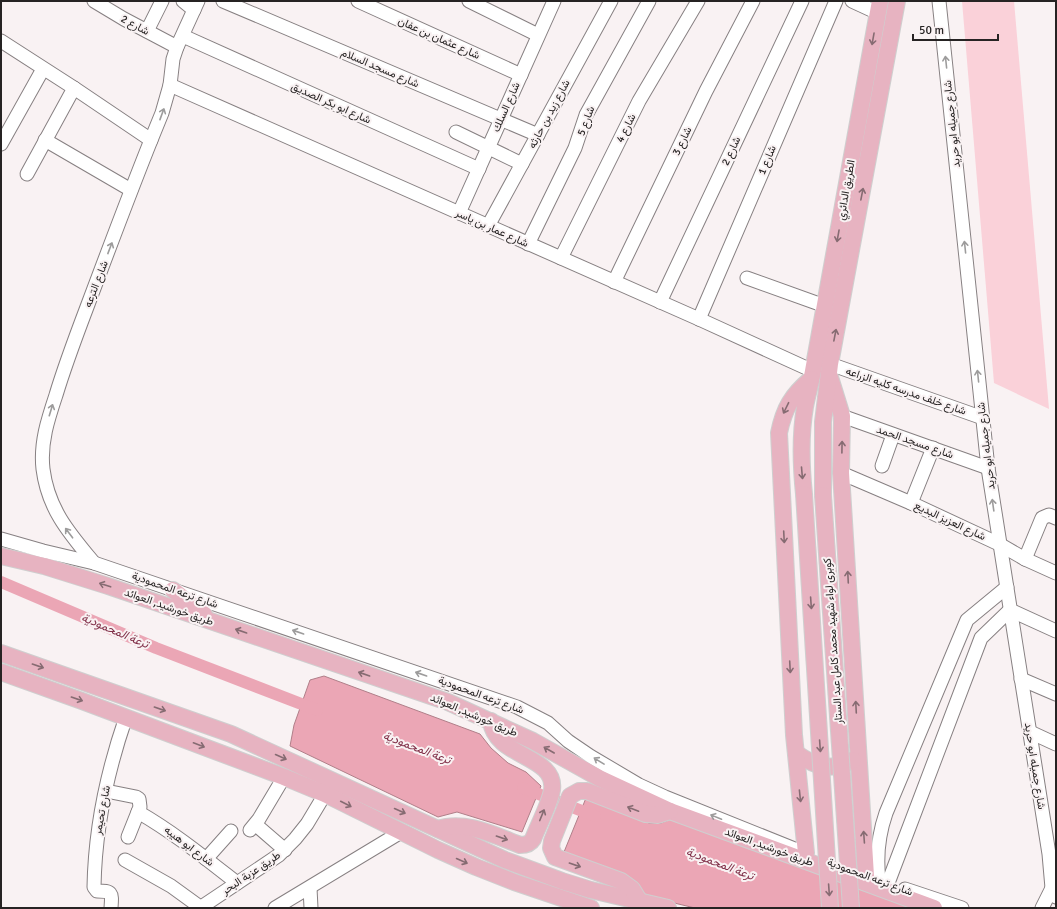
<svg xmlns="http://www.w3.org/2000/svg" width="1057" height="909" font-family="Signika,Vazirmatn,sans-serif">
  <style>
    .green { fill: #fad1d9 }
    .water { fill: #eba6b5; stroke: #b07f89 }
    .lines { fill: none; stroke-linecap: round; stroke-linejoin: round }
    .canal { stroke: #eba6b5; stroke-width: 12 }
    .minor-casing { stroke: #878082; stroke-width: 15 }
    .major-casing { stroke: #cfcfcf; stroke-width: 18 }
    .minor { stroke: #fff; stroke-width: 13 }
    .major { stroke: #e7b3c1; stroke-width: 16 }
    .major-bridge-casing { stroke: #cfcfcf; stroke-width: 18; stroke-linecap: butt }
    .major-bridge { stroke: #e7b3c1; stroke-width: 16 }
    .oneway { stroke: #866b72 }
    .oneway2 { stroke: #9d9c9c }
    .labels { text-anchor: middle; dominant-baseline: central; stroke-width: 4; stroke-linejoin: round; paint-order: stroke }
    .street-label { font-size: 11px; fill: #262323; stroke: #f9f2f3 }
    .water-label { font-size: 12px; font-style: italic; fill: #813049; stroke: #f9f2f3 }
  </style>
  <rect width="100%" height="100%" fill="#f9f2f3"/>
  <!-- green -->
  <polygon class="green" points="962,1 1014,1 1049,409 994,383"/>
  <!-- water -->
  <g class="water">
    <polygon points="324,676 480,734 491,748 508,763 526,772 541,786 522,832 457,812 438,817 290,746 294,725 310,680"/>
    <polygon points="586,798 649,823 661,823 673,818 919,908 695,908 645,896 564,852"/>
  </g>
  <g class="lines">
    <!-- canal -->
    <g class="canal">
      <polyline points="1,582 156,648 317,710"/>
      <polyline points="523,788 595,816"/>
    </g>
    <defs>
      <g id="minor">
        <polyline points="94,1 124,19 177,47"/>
        <polyline points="183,1 194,10"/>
        <polyline points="223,1 538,135"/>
        <polyline points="358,1 521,75"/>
        <polyline points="469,1 538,35"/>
        <polyline points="852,1 878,13"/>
        <polyline points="939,1 988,468 1049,854 1052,888 1056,897"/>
        <polyline points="147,31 162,1"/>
        <polyline points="183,36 479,169"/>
        <polyline points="1,41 74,88 151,140"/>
        <polyline points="170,85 699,319 813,371"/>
        <polyline points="456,132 522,164"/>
        <polyline points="45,140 131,190"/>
        <polyline points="1,144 43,69"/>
        <polyline points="27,174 74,88"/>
        <polyline points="459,213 554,1"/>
        <polyline points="488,226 611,1"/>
        <polyline points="528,244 575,148 586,115 649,1"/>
        <polyline points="561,258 639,101 698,1"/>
        <polyline points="747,278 825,306"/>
        <polyline points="614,282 706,91 753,1"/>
        <polyline points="660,302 802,1"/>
        <polyline points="699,319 836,1"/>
        <polyline points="830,364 983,418"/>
        <polyline points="842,416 988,468"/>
        <polyline points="882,466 893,435"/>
        <polyline points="841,473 911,503 999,544 1025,559 1056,573"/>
        <polyline points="911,503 933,448"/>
        <polyline points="1,539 43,551 94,563 517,707 548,723 568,741 590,756 639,785 665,797 797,850"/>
        <polyline points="1025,559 1042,518 1049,515 1056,518"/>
        <path d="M94,563C69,533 48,509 43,469C40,443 48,419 56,395C65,365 76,336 87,307C108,251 129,195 151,140L162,113L170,85L173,59L177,47L198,1"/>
        <polyline points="1021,679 1056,694"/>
        <polyline points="1030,732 1056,744"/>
        <polyline points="106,791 136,797 139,799 140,807 128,837"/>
        <path d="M138,812C173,832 205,858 237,883"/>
        <polyline points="256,825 285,850"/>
        <polyline points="250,830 259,819 284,777"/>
        <polyline points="206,859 231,831"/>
        <polyline points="125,860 171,886 200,907"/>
        <path d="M879,880C876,856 878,836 886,813L967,620L1007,587"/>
        <polyline points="888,883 981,638 1010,610 1056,631"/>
        <polyline points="310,888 311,908"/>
        <polyline points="905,889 962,908"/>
        <path d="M111,908C112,893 113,891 97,891L94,887C95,830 107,772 126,717"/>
        <polyline points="200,908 279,855 295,839 307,824 325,794"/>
        <polyline points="275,908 401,832"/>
        <polyline points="1042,908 1052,888"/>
      </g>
      <g id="major">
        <polyline points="829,374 842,416 841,473 866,876"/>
        <path d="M804,494C801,465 800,436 805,407C807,395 811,383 813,371L880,1"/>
        <polyline points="823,495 823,422 830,364 897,1"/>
        <polyline points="1,556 44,566 108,586 448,702 533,741 599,778 670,811 934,908"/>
        <polyline points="173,590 204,614"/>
        <polyline points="1,653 231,734 505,860 562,881 591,890 668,908"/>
        <polyline points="1,672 82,701 284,777 325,794 438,850 476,867 514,882 591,908"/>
        <path d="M796,753C816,767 830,772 853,760"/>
        <path d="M438,829C465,820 494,835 520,845C526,845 530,844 533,839C538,826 550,803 552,790C557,755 495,758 491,721"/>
        <path d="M806,853L794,735L779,433C784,408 792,395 811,379"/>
        <polyline points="640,902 632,889 621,881 555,857 551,848 552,841 570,796 579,791 587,791 646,814 658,815 670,811"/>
      </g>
    </defs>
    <!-- minor casing -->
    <use href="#minor" class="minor-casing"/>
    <!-- major casing -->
    <use href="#major" class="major-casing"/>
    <!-- minor -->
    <use href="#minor" class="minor"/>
    <!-- major -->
    <use href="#major" class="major"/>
    <defs>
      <g id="major-bridge">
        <polyline points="804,494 830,908"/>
        <polyline points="823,495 851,908"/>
      </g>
    </defs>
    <!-- major-bridge casing -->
    <use href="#major-bridge" class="major-bridge-casing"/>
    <!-- major-bridge -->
    <use href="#major-bridge" class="major-bridge"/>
  </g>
  <!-- one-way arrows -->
  <defs><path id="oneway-shaft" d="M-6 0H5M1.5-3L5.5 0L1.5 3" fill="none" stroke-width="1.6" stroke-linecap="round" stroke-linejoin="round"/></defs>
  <g class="oneway">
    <use href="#oneway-shaft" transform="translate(873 39) rotate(100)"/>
    <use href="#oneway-shaft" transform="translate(862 194) rotate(-79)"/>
    <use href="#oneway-shaft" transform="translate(838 236) rotate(100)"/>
    <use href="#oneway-shaft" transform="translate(835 335) rotate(-79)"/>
    <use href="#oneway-shaft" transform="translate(786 408) rotate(116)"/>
    <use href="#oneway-shaft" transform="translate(842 447) rotate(-89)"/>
    <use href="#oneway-shaft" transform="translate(802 473) rotate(85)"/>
    <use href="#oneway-shaft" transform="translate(784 537) rotate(87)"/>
    <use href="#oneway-shaft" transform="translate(848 577) rotate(-93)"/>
    <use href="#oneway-shaft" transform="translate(105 585) rotate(-162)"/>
    <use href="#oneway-shaft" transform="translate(811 603) rotate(86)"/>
    <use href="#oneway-shaft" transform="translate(241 631) rotate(-161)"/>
    <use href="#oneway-shaft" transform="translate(38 666) rotate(19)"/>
    <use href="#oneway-shaft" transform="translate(790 667) rotate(87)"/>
    <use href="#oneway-shaft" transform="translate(364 674) rotate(-161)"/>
    <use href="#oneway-shaft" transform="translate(77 699) rotate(19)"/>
    <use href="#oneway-shaft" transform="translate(856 707) rotate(-93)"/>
    <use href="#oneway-shaft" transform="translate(160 709) rotate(19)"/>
    <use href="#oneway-shaft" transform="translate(199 745) rotate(21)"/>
    <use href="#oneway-shaft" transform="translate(820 746) rotate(86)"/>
    <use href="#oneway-shaft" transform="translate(549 750) rotate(-150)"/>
    <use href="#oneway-shaft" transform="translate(281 757) rotate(24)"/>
    <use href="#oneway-shaft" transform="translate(800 796) rotate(84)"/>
    <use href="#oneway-shaft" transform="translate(346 804) rotate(27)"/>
    <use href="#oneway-shaft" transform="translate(633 809) rotate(-159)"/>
    <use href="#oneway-shaft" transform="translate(400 811) rotate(24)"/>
    <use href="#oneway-shaft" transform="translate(542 815) rotate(-68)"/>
    <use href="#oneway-shaft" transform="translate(864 837) rotate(-94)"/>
    <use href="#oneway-shaft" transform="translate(502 838) rotate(19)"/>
    <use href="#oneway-shaft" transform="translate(462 861) rotate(24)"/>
    <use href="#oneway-shaft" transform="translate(575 865) rotate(19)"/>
    <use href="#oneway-shaft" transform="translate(829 890) rotate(86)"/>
  </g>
  <g class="oneway2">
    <use href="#oneway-shaft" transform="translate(946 62) rotate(-96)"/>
    <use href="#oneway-shaft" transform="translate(162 114) rotate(-70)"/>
    <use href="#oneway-shaft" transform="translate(965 247) rotate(-96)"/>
    <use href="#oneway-shaft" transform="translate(110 248) rotate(-69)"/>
    <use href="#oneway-shaft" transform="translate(978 376) rotate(-96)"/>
    <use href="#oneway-shaft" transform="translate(51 410) rotate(-73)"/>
    <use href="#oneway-shaft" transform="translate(993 505) rotate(-98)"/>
    <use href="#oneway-shaft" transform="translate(69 533) rotate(-127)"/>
    <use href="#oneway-shaft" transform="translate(298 632) rotate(-161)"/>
    <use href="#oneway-shaft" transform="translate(421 674) rotate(-161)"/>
    <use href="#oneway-shaft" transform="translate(599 761) rotate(-148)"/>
    <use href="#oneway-shaft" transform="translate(716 817) rotate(-158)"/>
  </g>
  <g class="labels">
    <!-- street labels -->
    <g class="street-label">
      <text transform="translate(135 25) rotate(28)">شارع 2</text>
      <text transform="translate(439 38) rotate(24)">شارع عثمان بن عفان</text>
      <text transform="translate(380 68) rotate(23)">شارع مسجد السلام</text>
      <text transform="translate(331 103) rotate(24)">شارع ابو بكر الصديق</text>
      <text transform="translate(506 107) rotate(-66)">شارع السلك</text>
      <text transform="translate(549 114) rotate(-62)">شارع زيد بن حارثه</text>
      <text transform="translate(586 121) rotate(-69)">شارع 5</text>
      <text transform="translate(952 124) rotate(-96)">شارع جميله ابو حريد</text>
      <text transform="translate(626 128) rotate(-63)">شارع 4</text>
      <text transform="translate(682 141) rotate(-64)">شارع 3</text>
      <text transform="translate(731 151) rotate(-65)">شارع 2</text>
      <text transform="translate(767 160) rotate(-67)">شارع 1</text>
      <text transform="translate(846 190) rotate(-80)">الطريق الدائري</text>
      <text transform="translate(492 228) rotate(24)">شارع عمار بن ياسر</text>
      <text transform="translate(96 284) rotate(-69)">شارع الترعه</text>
      <text transform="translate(906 391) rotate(19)">شارع خلف مدرسه كليه الزراعه</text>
      <text transform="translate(915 442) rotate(19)">شارع مسجد الحمد</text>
      <text transform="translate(986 446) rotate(-97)">شارع جميله ابو حريد</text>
      <text transform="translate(950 521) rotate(25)">شارع العزيز البديع</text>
      <text transform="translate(175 590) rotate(19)">شارع ترعه المحمودية</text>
      <text transform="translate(169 607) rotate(19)">طريق خورشيد, العوائد</text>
      <text transform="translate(833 641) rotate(-94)">كوبرى لواء شهيد محمد كامل عبد الستار</text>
      <text transform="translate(481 695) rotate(20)">شارع ترعه المحمودية</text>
      <text transform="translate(474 715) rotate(23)">طريق خورشيد, العوائد</text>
      <text transform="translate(1035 766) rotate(81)">شارع جميله ابو حريد</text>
      <text transform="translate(102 810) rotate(-79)">شارع تحيمر</text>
      <text transform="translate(189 846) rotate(37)">شارع ابو هيبه</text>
      <text transform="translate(769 847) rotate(20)">طريق خورشيد, العوائد</text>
      <text transform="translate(251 873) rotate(-34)">طريق عزبة البحر</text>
      <text transform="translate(870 877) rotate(20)">شارع ترعه المحمودية</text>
    </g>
    <!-- water labels -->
    <g class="water-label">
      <text transform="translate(115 631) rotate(23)">ترعة المحمودية</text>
      <text transform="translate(417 748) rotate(21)">ترعة المحمودية</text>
      <text transform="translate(720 864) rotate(21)">ترعة المحمودية</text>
    </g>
  </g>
  <!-- border -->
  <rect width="1057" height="909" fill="none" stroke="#262323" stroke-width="4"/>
  <!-- scale -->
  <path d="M913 34v6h85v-6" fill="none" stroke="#262323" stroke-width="2"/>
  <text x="919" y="34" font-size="12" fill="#262323" stroke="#f9f2f3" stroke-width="3" paint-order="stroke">50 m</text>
</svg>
